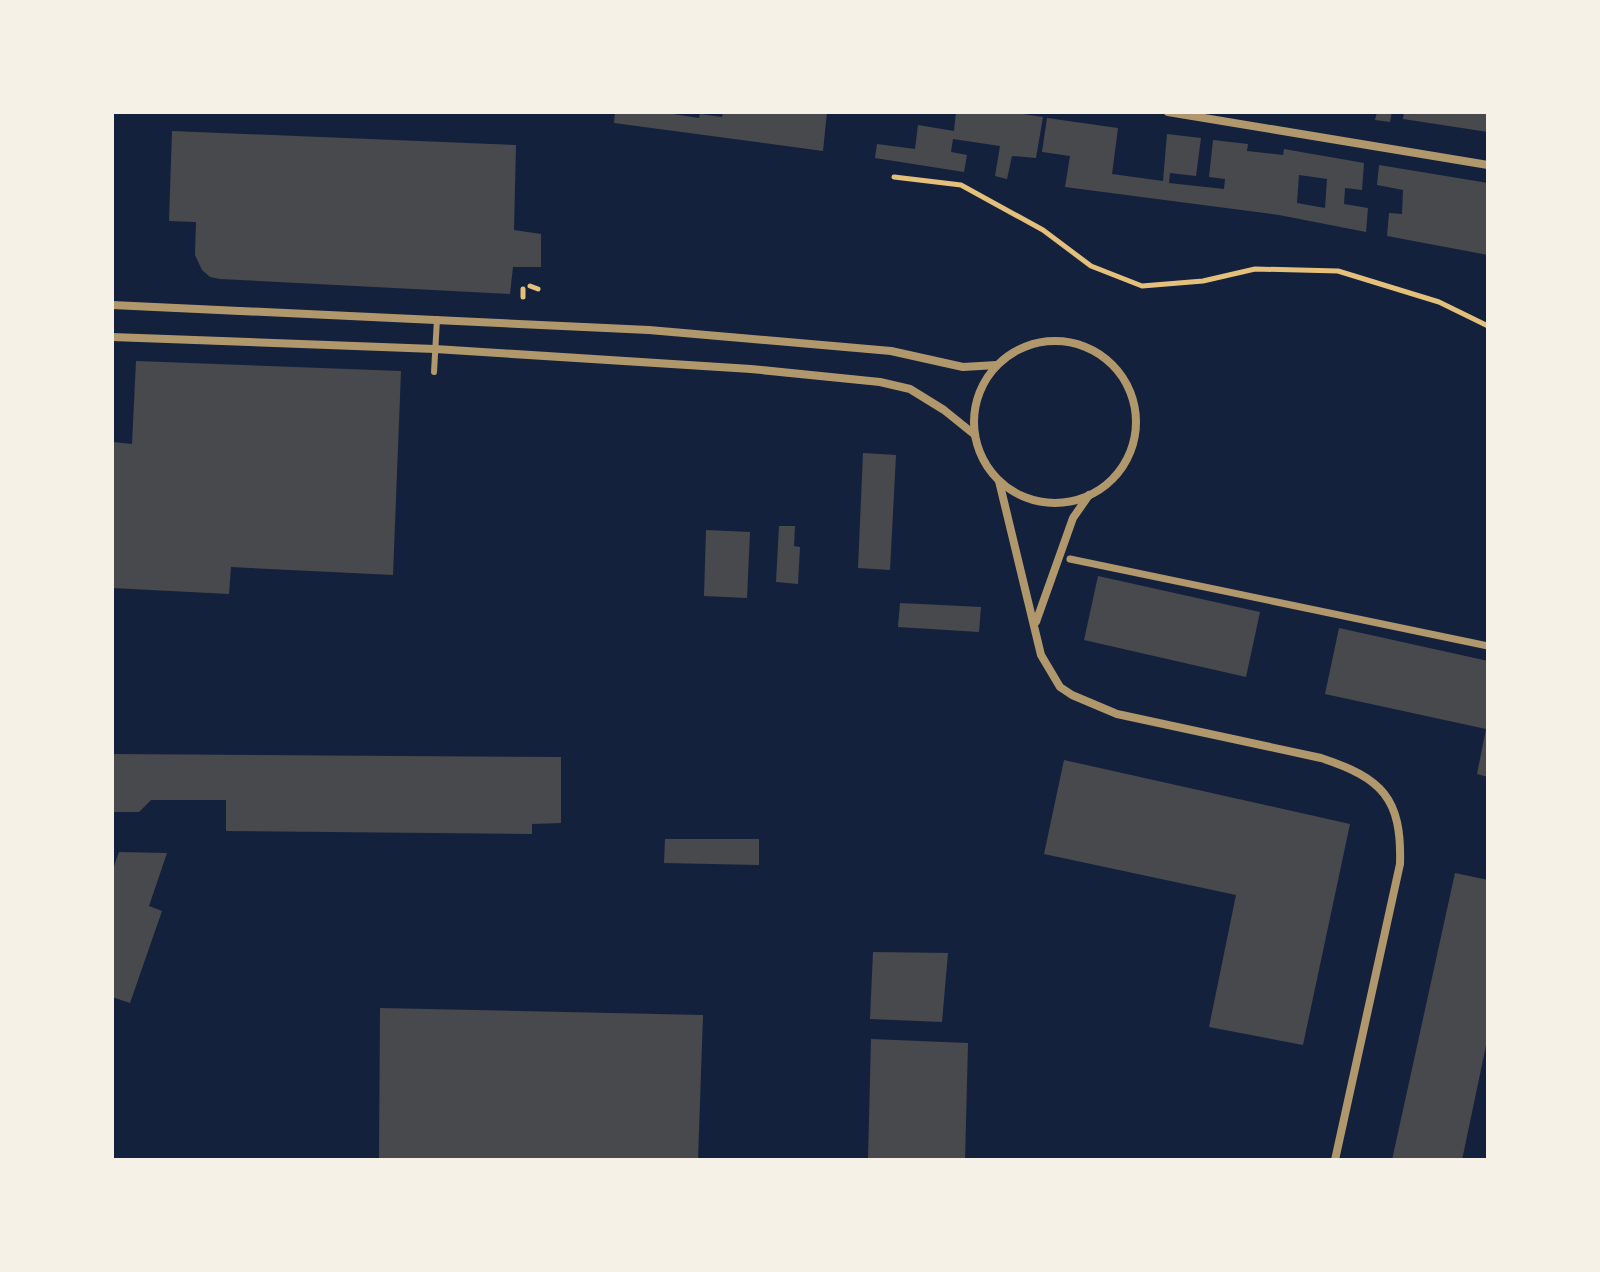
<svg xmlns="http://www.w3.org/2000/svg" width="1600" height="1272" font-family="'Exo 2',sans-serif">
  <style>
    .building { fill: #48494c; fill-rule: evenodd }
    .lines { fill: none; stroke-linecap: round; stroke-linejoin: round }
    .path { stroke: #e5c07b; stroke-width: 5 }
    .service { stroke: #b1986c; stroke-width: 6 }
    .pedestrian { stroke: #b1986c; stroke-width: 7 }
    .minor { stroke: #b1986c; stroke-width: 8 }
  </style>
  <rect width="100%" height="100%" fill="#14213d"/>
  <!-- building -->
  <g class="building">
    <polygon points="615,112 674,112 673,114 699,118 700,114 722,117 723,112 827,112 823,151 614,123"/>
    <polygon points="956,112 1010,112 1043,117 1036,158 1012,156 1007,179 995,176 1000,146 953,139 951,152 967,155 964,172 875,158 877,144 915,149 918,125 954,131"/>
    <polygon points="1377,112 1392,112 1390,122 1375,120"/>
    <polygon points="1404,112 1488,112 1488,132 1403,119"/>
    <path d="M1047,118L1118,128L1112,174L1163,181L1167,134L1201,138L1196,176L1170,173L1169,183L1224,189L1225,179L1209,177L1213,140L1248,144L1247,151L1283,155L1284,149L1364,163L1362,190L1345,188L1344,204L1368,208L1366,232L1279,215L1065,187L1070,156L1042,152ZM1299,175L1327,179L1325,208L1297,203Z"/>
    <polygon points="172,131 516,145 514,230 541,234 541,267 513,267 510,294 220,279 210,277 202,270 195,255 196,222 169,221"/>
    <polygon points="1379,165 1488,183 1488,255 1387,236 1389,213 1402,214 1403,190 1377,185"/>
    <polygon points="136,361 401,371 393,575 231,567 229,594 112,588 113,442 132,444"/>
    <polygon points="863,453 896,455 890,570 858,568"/>
    <polygon points="779,526 795,526 794,546 800,547 798,584 776,582"/>
    <polygon points="706,530 750,532 747,598 704,596"/>
    <polygon points="1098,576 1260,612 1246,677 1084,640"/>
    <polygon points="900,603 981,607 979,632 898,627"/>
    <polygon points="1339,628 1488,661 1488,777 1477,774 1486,729 1325,694"/>
    <polygon points="112,754 561,757 561,823 532,824 532,834 226,831 226,800 151,800 139,812 112,812"/>
    <polygon points="1064,760 1350,824 1303,1045 1209,1027 1236,895 1044,854"/>
    <polygon points="665,839 759,839 759,865 664,863"/>
    <polygon points="119,852 167,853 149,906 162,911 130,1003 112,997 112,872"/>
    <polygon points="1455,873 1488,880 1488,1036 1462,1160 1392,1160"/>
    <polygon points="873,952 948,953 942,1022 870,1019"/>
    <polygon points="380,1008 703,1015 698,1160 379,1160"/>
    <polygon points="871,1039 968,1043 965,1160 868,1160"/>
  </g>
  <g class="lines">
    <!-- path -->
    <g class="path">
      <polyline points="894,177 961,185 1043,230 1091,266 1142,286 1203,281 1255,269 1338,271 1439,302 1488,326"/>
      <polyline points="530,286 538,289"/>
      <polyline points="523,297 523,289"/>
    </g>
    <!-- service -->
    <polyline class="service" points="434,372 437,319"/>
    <!-- pedestrian -->
    <polyline class="pedestrian" points="1070,559 1488,646"/>
    <!-- minor -->
    <g class="minor">
      <polyline points="1168,112 1488,165"/>
      <polyline points="112,305 649,330 891,351 963,367 997,365"/>
      <polyline points="112,337 435,349 751,369 880,382 910,389 944,410 975,435"/>
      <circle cx="1055" cy="422" r="81"/>
      <path d="M999,481L1041,655L1060,687L1072,695L1117,714L1321,758C1382,778 1402,798 1400,864L1335,1160"/>
      <polyline points="1036,622 1073,518 1089,495"/>
    </g>
  </g>
  <!-- border -->
  <rect width="1600" height="1272" fill="none" stroke="#f6f1e7" stroke-width="228"/>
</svg>
